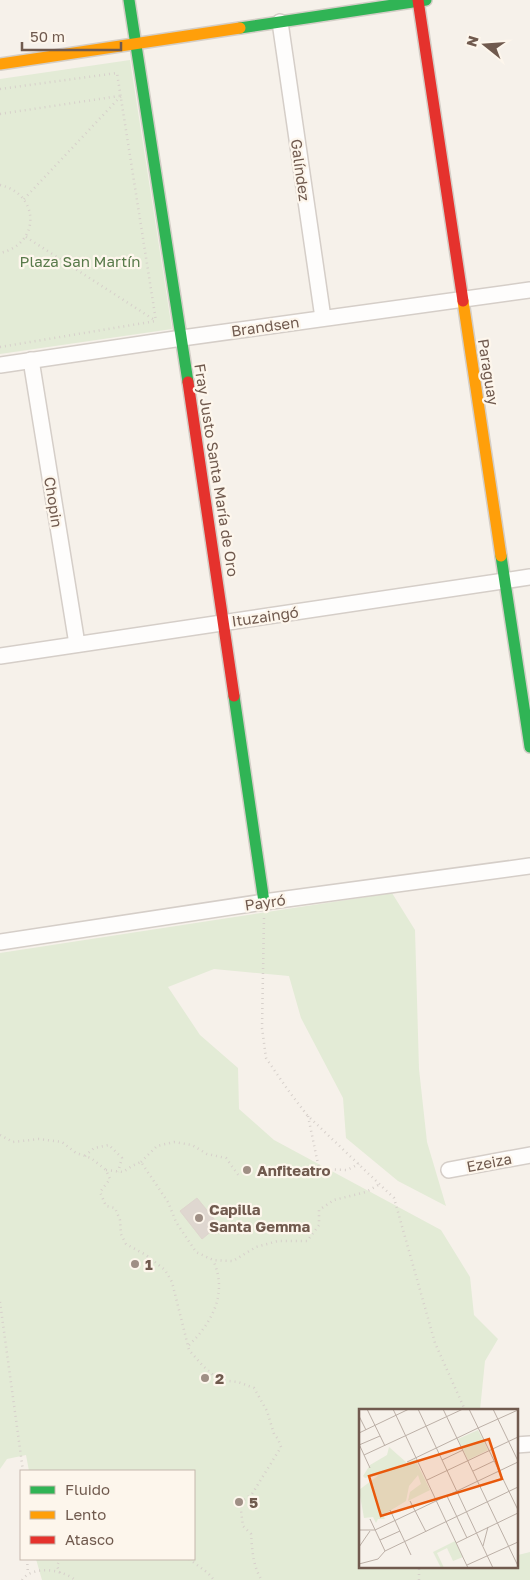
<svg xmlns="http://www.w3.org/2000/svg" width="530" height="1580" font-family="'Golos Text',sans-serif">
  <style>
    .green { fill: #e3ebd6 }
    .building { fill: #dfd7d0; stroke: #ded5cd }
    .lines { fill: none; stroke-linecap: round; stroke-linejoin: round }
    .street-casing { stroke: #d5cec8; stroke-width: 18 }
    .fast-casing { stroke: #d4cec7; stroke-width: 14 }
    .slow-casing { stroke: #d4cec7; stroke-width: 14 }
    .jam-casing { stroke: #d4cec7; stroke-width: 14 }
    .path { stroke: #d7d0cb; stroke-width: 2.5; stroke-dasharray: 1 4; stroke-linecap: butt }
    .street { stroke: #fefdfc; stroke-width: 15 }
    .fast { stroke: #30b455; stroke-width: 11 }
    .slow { stroke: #ff9f0a; stroke-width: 11 }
    .jam { stroke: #e5322d; stroke-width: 11 }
    .poi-dot { fill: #9f8f85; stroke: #fdf6ec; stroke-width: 2 }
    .labels { text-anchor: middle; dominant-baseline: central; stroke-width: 4.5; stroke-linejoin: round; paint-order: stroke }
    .street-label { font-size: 15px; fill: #705a4e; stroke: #fdf6ec }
    .park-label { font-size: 15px; fill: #587a4a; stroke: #fdf6ec }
    .poi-label { font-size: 15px; font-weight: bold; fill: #705a4e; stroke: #fdf6ec; text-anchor: start }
    .inset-road { fill: none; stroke: #bcb0a7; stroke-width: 1 }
    .view { fill: #e8590c; fill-opacity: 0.15; stroke: #e8590c; stroke-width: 2.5 }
    .inset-edge { fill: none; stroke: #705a4e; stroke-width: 2.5 }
  </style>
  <rect width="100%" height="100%" fill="#f6f1ea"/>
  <!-- green -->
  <g class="green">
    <polygon points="130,60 172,329 0,354 0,79"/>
    <polygon points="392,893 415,930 419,1069 427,1142 446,1206 398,1181 346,1138 343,1098 301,1018 289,976 214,969 168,987 200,1035 238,1068 239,1109 274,1140 441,1230 470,1277 474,1315 498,1339 485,1361 480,1410 360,1410 360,1566 516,1566 516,1508 518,1555 530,1552 530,1580 42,1580 36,1559 194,1559 194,1471 29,1471 26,1455 7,1459 0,1469 0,953"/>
  </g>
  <!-- building -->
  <polygon class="building" points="197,1198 219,1225 202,1239 180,1211"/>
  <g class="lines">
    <defs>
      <g id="street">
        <polyline points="280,22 323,318"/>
        <polyline points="31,360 77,644"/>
        <polyline points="0,365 182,338 530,290"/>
        <polyline points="0,656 530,577"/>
        <polyline points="0,942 264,902 530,866"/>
        <polyline points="449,1170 530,1155"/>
        <polyline points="516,1445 530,1444"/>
      </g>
      <g id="fast">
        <polyline points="129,0 188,382"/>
        <polyline points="240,28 426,0"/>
        <polyline points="501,556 530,747"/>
        <polyline points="234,696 264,902"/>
      </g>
      <g id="slow">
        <polyline points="0,64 240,28"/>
        <polyline points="463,301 501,556"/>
      </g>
      <g id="jam">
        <polyline points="418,0 463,301"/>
        <polyline points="188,382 234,696"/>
      </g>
    </defs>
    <!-- street casing -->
    <use href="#street" class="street-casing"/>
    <!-- fast casing -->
    <use href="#fast" class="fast-casing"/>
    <!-- slow casing -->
    <use href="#slow" class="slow-casing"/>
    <!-- jam casing -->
    <use href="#jam" class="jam-casing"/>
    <!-- path -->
    <g class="path">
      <polyline points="0,89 117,73 156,321"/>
      <polyline points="0,114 119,96"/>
      <path d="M0,185C40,194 41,244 0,253"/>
      <polyline points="24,199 121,96"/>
      <polyline points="26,237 156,321"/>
      <polyline points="0,347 156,321"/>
      <polyline points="264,918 262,1028 266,1058 288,1090 307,1115 394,1198 435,1343 465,1410"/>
      <polyline points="308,1116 319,1169 347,1170 359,1164"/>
      <path d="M0,1135L13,1142L39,1139L62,1142L76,1153L91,1158L106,1170L110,1179L100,1192L106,1206L115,1208L120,1220L121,1234L126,1244L146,1255L165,1270L172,1282L189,1350L203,1366L219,1380L238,1382L254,1388L267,1411L274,1434L278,1439L281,1447L252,1494L240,1503L243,1526L251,1534C252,1548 253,1568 262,1580"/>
      <polyline points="85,1156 94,1148 109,1145 122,1158 118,1172"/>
      <polyline points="141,1162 157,1146 174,1142 192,1145 207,1154 226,1158 239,1176"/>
      <polyline points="106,1170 123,1172 132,1166 141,1162 168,1202 176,1222 196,1252 213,1260 233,1261 256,1247 278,1241 307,1241 319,1225 319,1210 334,1200 366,1192 380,1184"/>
      <polyline points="0,1302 23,1471"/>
      <path d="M189,1345C213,1322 228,1292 213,1260"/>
      <polyline points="27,1559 28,1574"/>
      <polyline points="189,1559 208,1573 214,1580"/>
      <polyline points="60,1573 57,1566 60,1559"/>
      <path d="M22,1580C33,1565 62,1569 75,1580"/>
      <polyline points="419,1580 419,1566"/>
    </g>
    <!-- street -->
    <use href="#street" class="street"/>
    <!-- fast -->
    <use href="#fast" class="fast"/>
    <!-- slow -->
    <use href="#slow" class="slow"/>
    <!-- jam -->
    <use href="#jam" class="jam"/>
  </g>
  <!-- markers -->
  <g class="poi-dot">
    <circle cx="247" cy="1170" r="5"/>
    <circle cx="199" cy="1218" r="5"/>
    <circle cx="135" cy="1264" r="5"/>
    <circle cx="205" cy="1378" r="5"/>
    <circle cx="239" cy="1502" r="5"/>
  </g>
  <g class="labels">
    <!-- street labels -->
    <g class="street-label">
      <text transform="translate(301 170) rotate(82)">Galíndez</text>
      <text transform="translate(265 326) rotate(-8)">Brandsen</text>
      <text transform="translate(489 372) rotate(81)">Paraguay</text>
      <text transform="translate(217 470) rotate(81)">Fray Justo Santa María de Oro</text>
      <text transform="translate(54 502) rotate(81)">Chopin</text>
      <text transform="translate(265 616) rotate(-8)">Ituzaingó</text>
      <text transform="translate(265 902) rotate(-8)">Payró</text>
      <text transform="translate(489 1162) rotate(-11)">Ezeiza</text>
    </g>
    <!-- park labels -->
    <g class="park-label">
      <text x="80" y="261">Plaza San Martín</text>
    </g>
    <!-- poi labels -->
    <g class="poi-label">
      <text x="257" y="1170">Anfiteatro</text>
      <text x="209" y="1209">Capilla<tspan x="209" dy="17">Santa Gemma</tspan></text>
      <text x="145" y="1264">1</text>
      <text x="215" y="1378">2</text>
      <text x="249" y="1502">5</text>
    </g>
  </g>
  <!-- overview -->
  <g transform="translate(359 1409)">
    <rect width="159" height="159" fill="#f6f1ea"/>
    <path d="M119,21L129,41L109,51L99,30ZM30,38L48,54L56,50L71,81L49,92L51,83L62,75L59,66L50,77L47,92L24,106L26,110H19L17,114L14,108L5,109L0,81L20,66L6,69L4,67L11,56L28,46ZM96,132L104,148L94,152L88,139L78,144L85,159H82L74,143Z" fill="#e3ebd6"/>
    <path class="inset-road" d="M8,0L26,37M34,0L109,159M59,0L134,159M84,0L159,157M110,0L159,101M134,0L159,52M0,7L7,21M119,19L159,1M0,24L50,0M0,35L11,59M0,36L21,27M5,46L104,0M83,51L104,41M48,53L119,19M114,62L135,52M68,71L159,28M88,87L108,129M51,92L67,123M31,101L52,146M11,110L26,142M0,121H16L159,53M21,131L41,122M97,134L159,104M124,137L129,118M0,138L11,122M0,155L19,150L26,142L159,78M108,156L159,133"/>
    <path class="view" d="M130,30L143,70L22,107L10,67Z"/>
    <rect width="159" height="159" class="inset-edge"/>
  </g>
  <!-- legend -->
  <rect x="20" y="1470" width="175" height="90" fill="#fdf6ec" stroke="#c5b8ad"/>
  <rect x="30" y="1486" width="25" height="8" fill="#30b455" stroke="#c5b8ad"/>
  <text x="65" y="1495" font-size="15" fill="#705a4e">Fluido</text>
  <rect x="30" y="1511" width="25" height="8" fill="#ff9f0a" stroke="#c5b8ad"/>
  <text x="65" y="1520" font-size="15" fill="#705a4e">Lento</text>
  <rect x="30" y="1536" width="25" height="8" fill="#e5322d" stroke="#c5b8ad"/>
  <text x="65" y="1545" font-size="15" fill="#705a4e">Atasco</text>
  <!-- north arrow -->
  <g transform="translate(485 45) rotate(287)" stroke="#fdf6ec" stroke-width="4" paint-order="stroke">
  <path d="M0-4L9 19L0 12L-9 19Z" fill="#705a4e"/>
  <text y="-8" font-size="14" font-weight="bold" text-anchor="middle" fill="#705a4e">N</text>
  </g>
  <!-- scale -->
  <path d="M22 42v8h99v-8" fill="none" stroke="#705a4e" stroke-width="2.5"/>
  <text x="30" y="42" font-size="15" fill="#705a4e" stroke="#fdf6ec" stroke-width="4" paint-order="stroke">50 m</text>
</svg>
